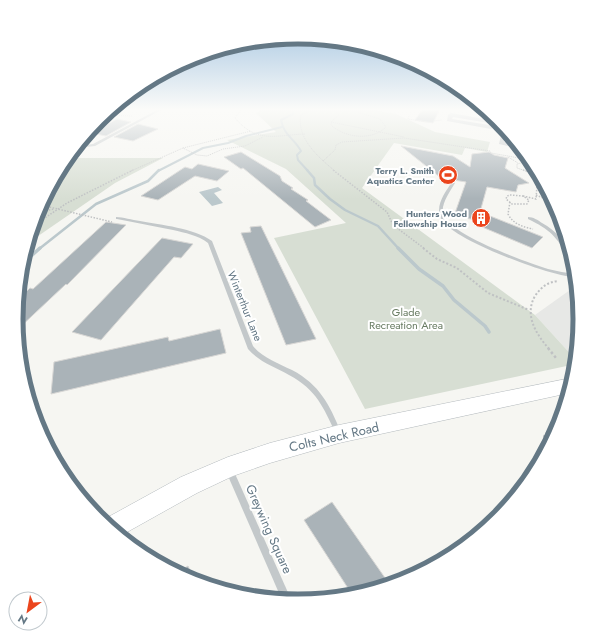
<svg xmlns="http://www.w3.org/2000/svg" width="596" height="639" font-family="Jost,sans-serif">
  <style>
    .built { fill: #e7e8e6 }
    .green { fill: #d7ded3 }
    .water { fill: #bbc8cc }
    .lines { fill: none; stroke-linecap: round; stroke-linejoin: round }
    .stream-far2 { stroke: #bbc8cc; stroke-width: 2 }
    .stream-far1 { stroke: #bbc8cc; stroke-width: 2.5 }
    .stream { stroke: #bbc8cc; stroke-width: 3.5 }
    .building { fill: #aab3b8; stroke: #d8d7d5 }
    .secondary-casing { stroke: #b5bbbf; stroke-width: 1 }
    .path-far3 { stroke: #bfc1c3; stroke-width: 1; stroke-dasharray: 1 1; stroke-linecap: butt }
    .path-far2 { stroke: #bfc1c3; stroke-width: 1.5; stroke-dasharray: 1.5 1.5; stroke-linecap: butt }
    .path-far1 { stroke: #bfc1c3; stroke-width: 2; stroke-dasharray: 2 2; stroke-linecap: butt }
    .path { stroke: #bfc1c3; stroke-width: 2.5; stroke-dasharray: 2.5 2.5; stroke-linecap: butt }
    .lane { fill: #c3c8ca; fill-rule: evenodd }
    .street { fill: #c3c8ca; fill-rule: evenodd }
    .secondary { fill: #fff; fill-rule: evenodd }
    .labels { text-anchor: middle; dominant-baseline: central; stroke-width: 4; stroke-linejoin: round; paint-order: stroke }
    .far-poi-label { font-size: 9px; font-weight: bold; fill: #647885; stroke: #fff; text-anchor: end }
    .street-label { font-size: 11px; fill: #647885; stroke: #fff }
    .park-label { font-size: 11px; fill: #697c63; stroke: #fff }
    .near-street-label { font-size: 13px; fill: #647885; stroke: #fff }
    .rim { fill: none; stroke: #647885; stroke-width: 5 }
  </style>
  <rect width="100%" height="100%" fill="#f6f6f2"/>
  <!-- built -->
  <polygon class="built" points="577,285 580,320 576,360 535,315"/>
  <!-- green -->
  <g class="green">
    <polygon points="264,109 367,109 396,114 435,132 490,142 487,152 465,148 462,155 394,143 362,188 535,315 576,360 576,364 365,409 274,238 346,223 286,169 227,140 276,132 256,113"/>
    <polygon points="68,158 163,158 115,183 28,243 38,211"/>
  </g>
  <!-- water -->
  <polygon class="water" points="218,187 222,190 214,193 223,203 212,206 199,192"/>
  <g class="lines">
    <!-- stream-far2 -->
    <g class="stream-far2">
      <path d="M293,109V114L281,120C284,136 294,138 301,151L297,155L298,160L308,171"/>
      <polyline points="158,171 203,148 228,143 246,136 282,127"/>
    </g>
    <!-- stream-far1 -->
    <g class="stream-far1">
      <polyline points="307,170 314,178 315,185 330,199 345,210 378,226 399,249"/>
      <polyline points="39,249 96,204 148,181 159,170"/>
    </g>
    <!-- stream -->
    <g class="stream">
      <polyline points="398,248 419,269 443,286 454,300 485,326 489,332"/>
      <polyline points="21,265 40,248"/>
    </g>
  </g>
  <!-- building -->
  <g class="building">
    <polygon points="425,109 440,109 433,123 415,120 422,110"/>
    <polygon points="117,119 131,122 106,136 91,133"/>
    <polygon points="138,124 158,129 133,141 114,137"/>
    <polygon points="401,146 453,156 470,167 472,154 489,152 494,155 508,158 505,168 529,183 518,185 516,192 487,187 480,212 543,237 532,248 475,224 476,220 454,216 466,182 441,178"/>
    <polygon points="241,152 280,176 282,181 293,188 291,189 308,200 306,201 331,220 315,227 243,168 241,169 224,157"/>
    <polygon points="198,164 229,171 217,181 195,176 158,200 141,196 185,167 192,169"/>
    <polygon points="106,222 126,225 67,285 66,284 17,330 18,300 30,288 33,289"/>
    <polygon points="261,226 316,339 286,345 241,233 251,232 250,227"/>
    <polygon points="162,238 193,244 181,258 174,257 101,340 72,332"/>
    <polygon points="220,329 226,353 51,394 54,362 168,337 169,341"/>
    <polygon points="332,502 390,585 353,596 304,520"/>
    <polygon points="188,566 195,581 177,573"/>
  </g>
  <g class="lines">
    <defs>
      <polygon id="secondary" points="571,378 573,378 569,393 339,443 270,463 233,476 197,493 120,536 101,521 181,477 228,457 270,443 339,425"/>
    </defs>
    <!-- secondary casing -->
    <use href="#secondary" class="secondary-casing"/>
    <!-- path-far3 -->
    <g class="path-far3">
      <path d="M242,109L235,118C257,144 276,135 305,134"/>
      <path d="M314,109L301,115C296,138 319,158 335,171"/>
      <path d="M332,109L339,115L332,121L331,125C345,138 372,141 386,127L380,119L347,109"/>
      <polyline points="105,115 132,116"/>
      <polyline points="409,116 408,119 426,122 442,120"/>
      <polyline points="331,122 404,137"/>
      <polyline points="183,148 251,131"/>
      <polyline points="508,157 518,163"/>
      <polyline points="323,161 335,150 336,145 342,142 404,138 490,151 491,153 530,160"/>
      <polyline points="131,171 183,148 197,155 207,156 223,149 245,146 263,137"/>
      <polyline points="526,171 517,168 517,164 528,161"/>
    </g>
    <!-- path-far2 -->
    <g class="path-far2">
      <polyline points="333,170 387,212 393,225 425,249"/>
      <polyline points="523,170 536,175"/>
      <polygon points="510,195 523,196 529,200 527,204 512,204 506,199 507,196"/>
      <polyline points="536,195 553,202"/>
      <polyline points="523,196 536,199 538,172"/>
      <path d="M510,202L508,214C513,224 523,227 533,229"/>
      <polyline points="41,205 112,222"/>
      <polyline points="37,212 54,209"/>
      <polyline points="33,226 67,203 133,170"/>
    </g>
    <!-- path-far1 -->
    <g class="path-far1">
      <polyline points="423,248 437,259 457,268 488,293 529,310"/>
      <path d="M549,349C536,334 524,315 535,296C541,287 548,282 558,281"/>
    </g>
    <!-- path -->
    <g class="path">
      <polyline points="548,348 556,358"/>
      <polyline points="546,452 543,442 545,434 559,425"/>
    </g>
    <!-- lane -->
    <g class="lane">
      <polygon points="159,109 163,109 95,146 76,148 77,146 93,144"/>
      <path d="M452,182L455,183C450,192 441,203 443,214C447,234 529,263 548,269C557,271 566,273 576,274V278C566,276 556,274 546,271C525,265 445,236 440,216C436,204 446,191 452,182Z"/>
      <path d="M116,217C123,217 132,220 140,221C161,225 194,228 212,241L253,346C263,358 278,363 292,370C320,385 329,404 341,432L340,434L338,435L336,434C323,407 317,390 289,375C275,367 259,362 248,349L208,243C198,235 185,233 173,230C154,226 136,223 117,219H116Z"/>
      <path d="M528,217C533,217 538,220 542,223C558,232 569,245 574,262H571C557,238 553,231 528,219Z"/>
      <polygon points="229,465 232,467 290,597 291,601 282,600 225,469 226,467"/>
    </g>
    <!-- street -->
    <g class="street">
      <path d="M451,113L490,120L493,116L496,119L494,127L491,129L447,121L448,115ZM453,117L489,123V125L452,119Z"/>
      <polygon points="503,126 506,131 504,142 518,145 521,149 499,144"/>
    </g>
    <!-- secondary -->
    <use href="#secondary" class="secondary"/>
  </g>
  <!-- sky -->
  <linearGradient id="sky" x2="0" y2="1"><stop stop-color="#96bcdd"/><stop offset="0.55" stop-color="#fbfbf9"/><stop offset="1" stop-color="#fbfbf9" stop-opacity="0"/></linearGradient>
  <rect width="596" height="199" fill="url(#sky)"/>
  <!-- icons -->
  <defs>
    <symbol id="stadium-disc" viewBox="-11 -11 22 22"><circle r="9.5" fill="#eb451d" stroke="#fff"/><path d="M0-5a6.5 5 0 1 0 0 10a6.5 5 0 1 0 0-10ZM-3.5-1.8h7v3.6h-7Z" fill="#fff"/></symbol>
    <symbol id="building-disc" viewBox="-11 -11 22 22"><circle r="9.5" fill="#eb451d" stroke="#fff"/><path d="M-4-6H4V6H1V3H-1V6H-4ZM-2.5-4.3h1.7v1.8h-1.7ZM.8-4.3h1.7v1.8H.8ZM-2.5-1h1.7V.8h-1.7ZM.8-1h1.7V.8H.8Z" fill="#fff"/></symbol>
  </defs>
  <g fill-rule="evenodd">
    <use href="#stadium-disc" x="437" y="164" width="22" height="22"/>
    <use href="#building-disc" x="470" y="207" width="22" height="22"/>
  </g>
  <g class="labels">
    <!-- far-poi labels -->
    <g class="far-poi-label">
      <text x="434" y="170">Terry L. Smith<tspan x="434" dy="10">Aquatics Center</tspan></text>
      <text x="467" y="213">Hunters Wood<tspan x="467" dy="10">Fellowship House</tspan></text>
    </g>
    <!-- street labels -->
    <g class="street-label">
      <text transform="translate(245 306) rotate(68)">Winterthur Lane</text>
    </g>
    <!-- park labels -->
    <g class="park-label">
      <text x="406" y="312">Glade<tspan x="406" dy="13">Recreation Area</tspan></text>
    </g>
    <!-- near-street labels -->
    <g class="near-street-label">
      <text transform="translate(334 437) rotate(-13)">Colts Neck Road</text>
      <text transform="translate(269 529) rotate(66)">Greywing Square</text>
    </g>
  </g>
  <!-- crop -->
  <path d="M0 0H596V639H0ZM23 319a275 275 0 1 1 550 0a275 275 0 1 1-550 0Z" fill="#fff" fill-rule="evenodd"/>
  <path class="rim" d="M23 319a275 275 0 1 1 550 0a275 275 0 1 1-550 0Z"/>
  <!-- north arrow -->
  <g transform="translate(28 611) rotate(212)"><circle r="19" fill="#ffffff" stroke="#c1c9ce"/>
  <path d="M0-3L7 15L0 10L-7 15Z" fill="#eb451d"/>
  <text y="-6" font-size="11" font-weight="bold" text-anchor="middle" fill="#647885">N</text>
  </g>
</svg>
